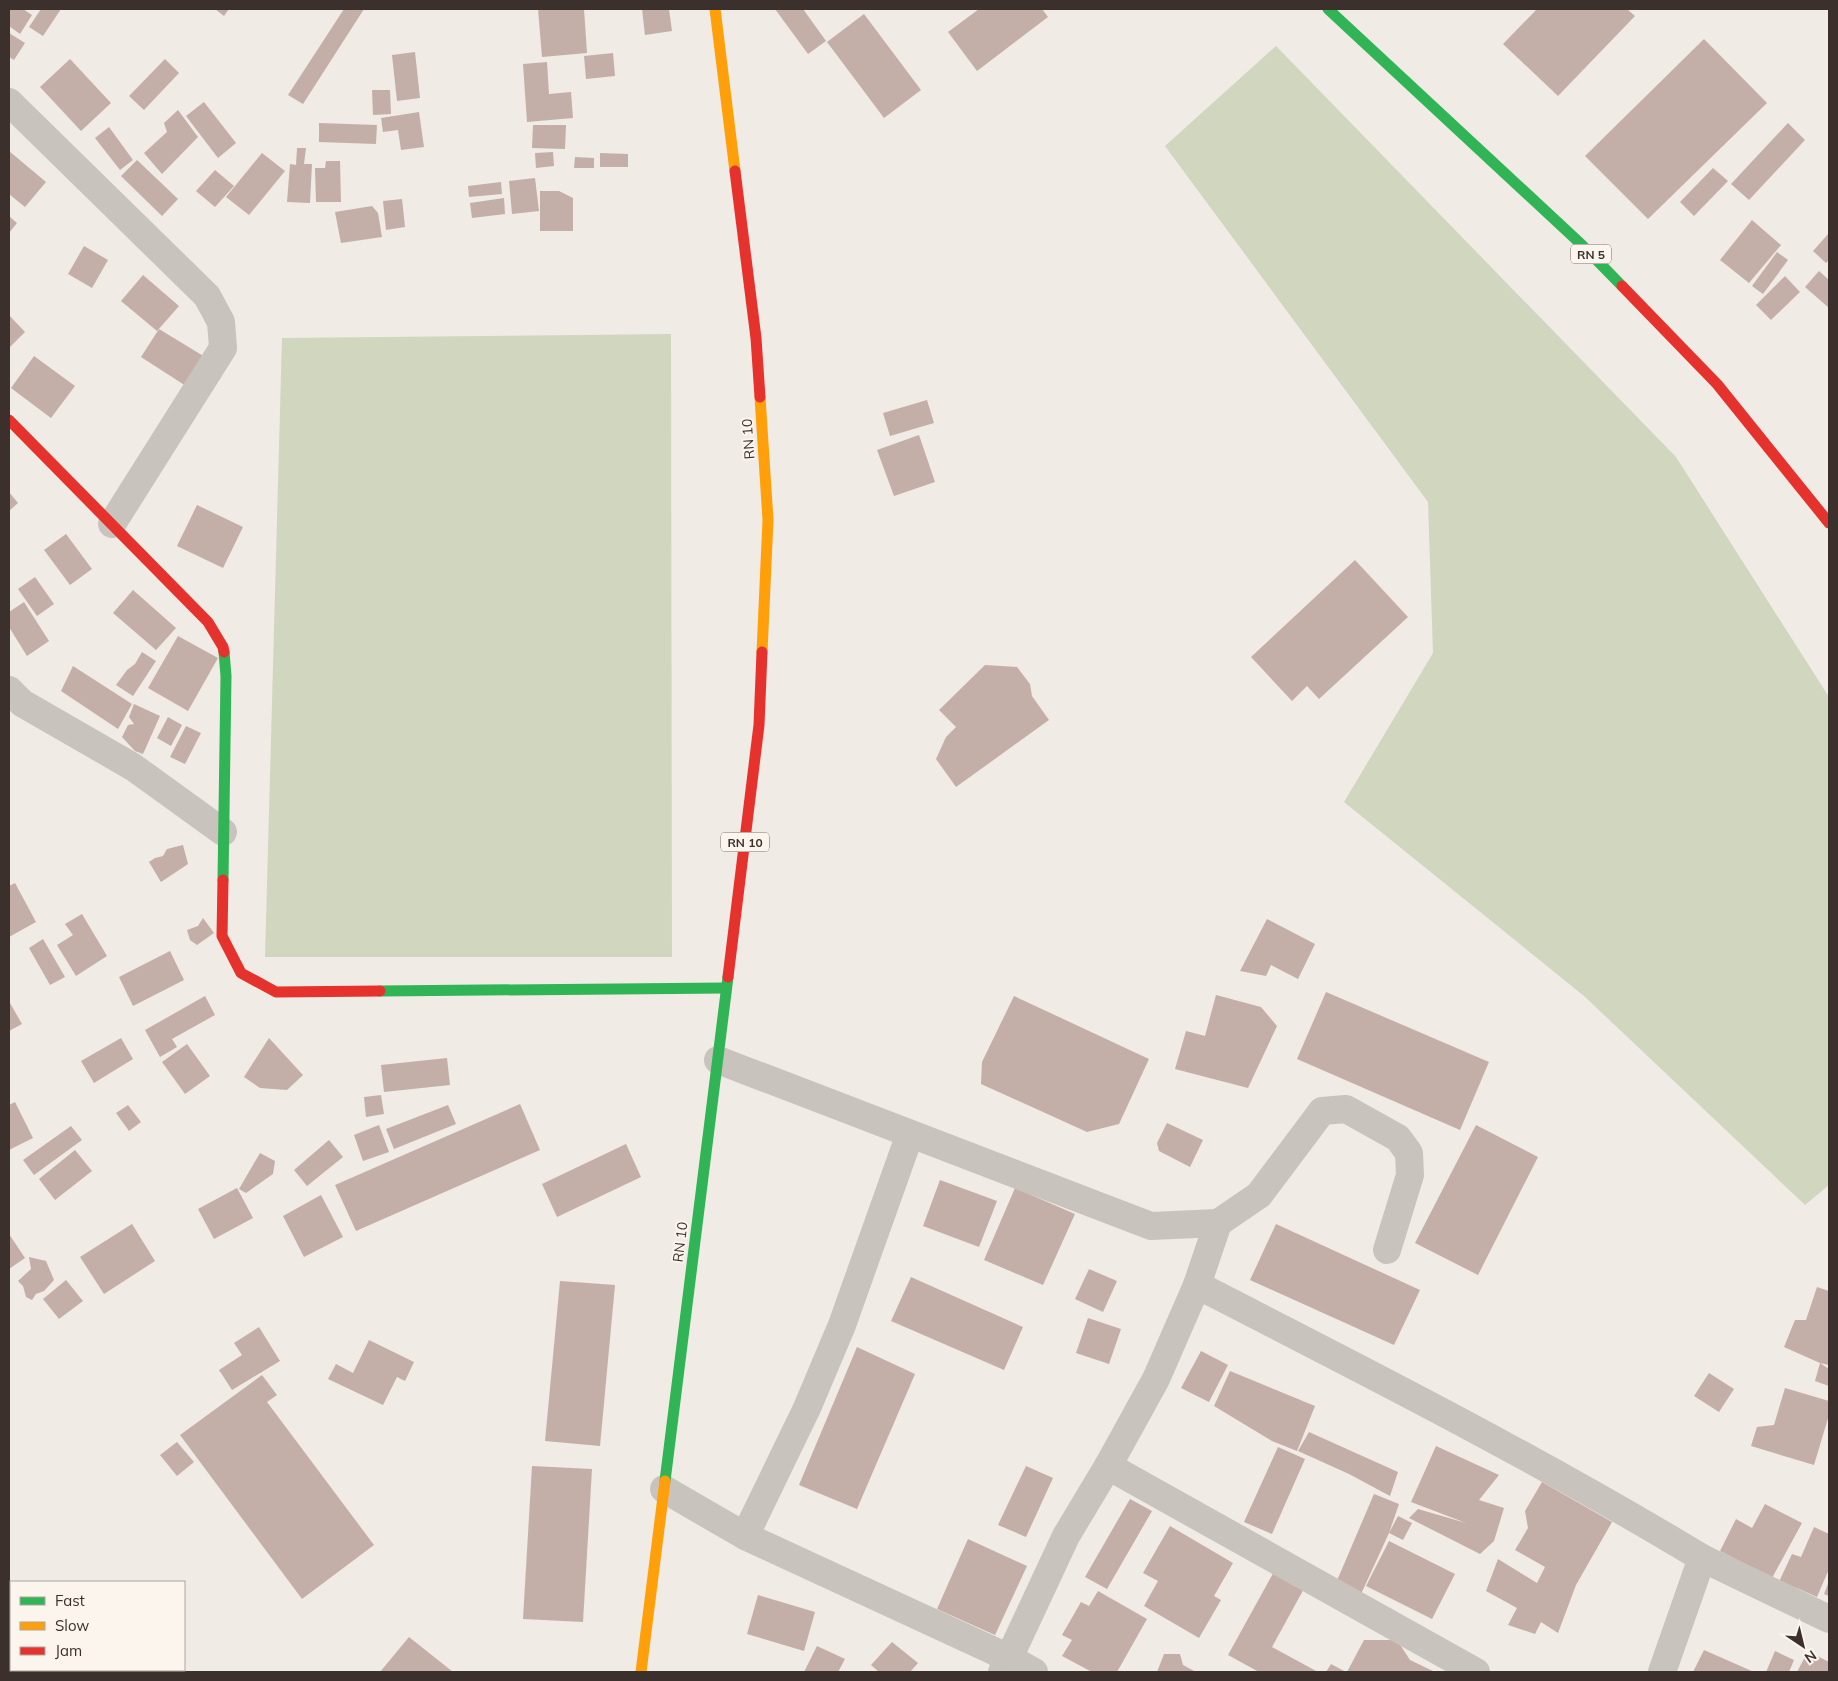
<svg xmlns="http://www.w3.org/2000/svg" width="1838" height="1681" font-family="Mulish,sans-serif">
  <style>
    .green { fill: #d1d6bf }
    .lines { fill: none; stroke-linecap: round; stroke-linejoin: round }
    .stream { stroke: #a1c2c1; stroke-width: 10 }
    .building { fill: #c3afa7 }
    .street { stroke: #c9c3be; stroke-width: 28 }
    .fast { stroke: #30b455; stroke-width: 11 }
    .slow { stroke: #ff9f0a; stroke-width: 11 }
    .jam { stroke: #e5322d; stroke-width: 11 }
    .labels { text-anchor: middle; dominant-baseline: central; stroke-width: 4; stroke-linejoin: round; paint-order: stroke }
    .shield { fill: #fbf5ee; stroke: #756b66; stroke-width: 1 }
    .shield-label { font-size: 12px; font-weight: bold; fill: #3b302b }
    .street-label { font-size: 14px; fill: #3b302b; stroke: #fbf5ee }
  </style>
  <rect width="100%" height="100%" fill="#f0ebe5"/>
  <!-- green -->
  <g class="green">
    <polygon points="1276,46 1676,457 1829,697 1829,1185 1805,1205 1584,996 1344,802 1433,653 1428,502 1165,146"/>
    <polygon points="671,334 672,957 265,957 282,338"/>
  </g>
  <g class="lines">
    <!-- stream -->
    <g class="stream">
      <polyline points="9,1599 11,1603"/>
      <polyline points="48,1670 49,1672"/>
    </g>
  </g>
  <!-- building -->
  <g class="building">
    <polygon points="9,9 23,9 32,15 20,34 9,26"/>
    <polygon points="41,9 61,9 43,36 29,27"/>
    <polygon points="215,9 229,9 224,16"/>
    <polygon points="344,9 364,9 303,104 288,95"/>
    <polygon points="538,9 584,9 587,53 542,57"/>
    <polygon points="642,9 669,9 672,31 645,35"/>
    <polygon points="775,9 803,9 826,41 808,54"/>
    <polygon points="979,9 1042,9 1048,17 977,71 948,32"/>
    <polygon points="1537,9 1627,9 1635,16 1558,96 1503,44"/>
    <polygon points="864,14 921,90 884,118 827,42"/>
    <polygon points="9,33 25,43 14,60 9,57"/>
    <polygon points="1704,39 1767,103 1648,219 1585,156"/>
    <polygon points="415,52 420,98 397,101 392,55"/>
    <polygon points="613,53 615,76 586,79 584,56"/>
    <polygon points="70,59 111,103 81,131 40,87"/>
    <polygon points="165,59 179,73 144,110 129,96"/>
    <polygon points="547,62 549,94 571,92 573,118 527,122 523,64"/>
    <polygon points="372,90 390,90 391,114 373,115"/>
    <polygon points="204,102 236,143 218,158 186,116"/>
    <polygon points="178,110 198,137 162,174 144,153 167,132 164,123"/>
    <polygon points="419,112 424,147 401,150 398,130 383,132 381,118"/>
    <polygon points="319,123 377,125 376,144 319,142"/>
    <polygon points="1788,123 1805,140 1749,200 1731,184"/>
    <polygon points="533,125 566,125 565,149 532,148"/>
    <polygon points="109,127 133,160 120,170 95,138"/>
    <polygon points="297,148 306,148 304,164 312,164 310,203 287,202 290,164 296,165"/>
    <polygon points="9,151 46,182 25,207 9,194"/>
    <polygon points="553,152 554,166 536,168 535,153"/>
    <polygon points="262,153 285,171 249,215 226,197"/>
    <polygon points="600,153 628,154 628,167 600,167"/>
    <polygon points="575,157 594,158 594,168 574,168"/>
    <polygon points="137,160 178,199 162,216 121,176"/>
    <polygon points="326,161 340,161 341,202 316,202 315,168 325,168"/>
    <polygon points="1713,168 1728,181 1694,216 1680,202"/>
    <polygon points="215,170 234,186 215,207 196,191"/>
    <polygon points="535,178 539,211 512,214 509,181"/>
    <polygon points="501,182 502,194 469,197 468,186"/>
    <polygon points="540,191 559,191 573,198 573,231 540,231"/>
    <polygon points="504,198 505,214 472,218 470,203"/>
    <polygon points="402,199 405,227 386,230 383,201"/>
    <polygon points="372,206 378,213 382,237 341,243 335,212"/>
    <polygon points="9,216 17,223 9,233"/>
    <polygon points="1752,220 1781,245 1749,283 1720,260"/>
    <polygon points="1829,233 1829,260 1826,263 1813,251"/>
    <polygon points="84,246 108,260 92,288 68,274"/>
    <polygon points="1777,252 1788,260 1763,294 1752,286"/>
    <polygon points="1819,271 1829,280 1829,308 1805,287"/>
    <polygon points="143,275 179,306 157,331 121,301"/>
    <polygon points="1785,276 1800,292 1771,320 1756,305"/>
    <polygon points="9,315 25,332 9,348"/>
    <polygon points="159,329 205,357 186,386 141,357"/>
    <polygon points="34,356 75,386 51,418 11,388"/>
    <polygon points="927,400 934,423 890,436 883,413"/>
    <polygon points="919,435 935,482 894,496 877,450"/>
    <polygon points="9,492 18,503 9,511"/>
    <polygon points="197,505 243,527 223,568 177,546"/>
    <polygon points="66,534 92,569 70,585 44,550"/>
    <polygon points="1355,560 1408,617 1319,699 1307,686 1292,701 1251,657"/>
    <polygon points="35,577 54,604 37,616 18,589"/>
    <polygon points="133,590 176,628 156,650 113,613"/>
    <polygon points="24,602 49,641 27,656 9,627 9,612"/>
    <polygon points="178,636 218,658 188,711 148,688"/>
    <polygon points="142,652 156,661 133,696 116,685 127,670 135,664"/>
    <polygon points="985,665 1017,667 1030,684 1032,696 1049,720 956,787 936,759 946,737 956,727 939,710"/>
    <polygon points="73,666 132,704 118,729 61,691"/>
    <polygon points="134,704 160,716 143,754 135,751 122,737 128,725 134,724 129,717"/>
    <polygon points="168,717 182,725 171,746 157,738"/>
    <polygon points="186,726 201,733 185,764 170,757"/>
    <polygon points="183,845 188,864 161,882 149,862 155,858 163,856 167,849"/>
    <polygon points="15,883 36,922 9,937 9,886"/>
    <polygon points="82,914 107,956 76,976 57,945 73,935 65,924"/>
    <polygon points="203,918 214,933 197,945 190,940 187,930 198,926"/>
    <polygon points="1267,919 1315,944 1298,979 1271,965 1266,976 1240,971"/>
    <polygon points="43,939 65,977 50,985 29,948"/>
    <polygon points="170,951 184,980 133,1006 119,977"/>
    <polygon points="1326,992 1489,1062 1460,1130 1297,1059"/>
    <polygon points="1216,995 1261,1007 1277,1026 1248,1088 1175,1069 1186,1031 1205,1036"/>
    <polygon points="205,996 215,1015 172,1039 177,1047 160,1057 145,1030"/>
    <polygon points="1014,996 1149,1059 1119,1124 1087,1132 981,1084 982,1062"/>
    <polygon points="9,1003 10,1003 22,1024 9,1031"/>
    <polygon points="121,1038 133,1059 94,1083 81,1061"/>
    <polygon points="269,1038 303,1075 287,1090 260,1088 244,1077"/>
    <polygon points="187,1044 210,1076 185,1094 162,1062"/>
    <polygon points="447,1058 450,1085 384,1092 381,1065"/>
    <polygon points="381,1095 384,1114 366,1117 364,1097"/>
    <polygon points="15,1102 33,1138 9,1150 9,1105"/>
    <polygon points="520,1104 540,1150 356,1231 335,1185"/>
    <polygon points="128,1105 141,1122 129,1131 116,1113"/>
    <polygon points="448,1105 456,1124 394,1149 386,1129"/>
    <polygon points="1167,1123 1203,1140 1190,1167 1159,1151 1157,1143"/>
    <polygon points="379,1125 389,1152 363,1161 354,1135"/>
    <polygon points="1476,1125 1538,1157 1478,1275 1415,1243"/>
    <polygon points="71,1126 82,1140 34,1175 23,1160"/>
    <polygon points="329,1140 343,1157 307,1186 294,1170"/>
    <polygon points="626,1144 641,1177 557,1217 542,1184"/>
    <polygon points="75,1150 92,1171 55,1200 39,1179"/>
    <polygon points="260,1153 275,1161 273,1174 246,1193 239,1189"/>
    <polygon points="940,1180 997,1201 979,1247 923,1226"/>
    <polygon points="237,1188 253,1218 214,1239 198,1209"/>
    <polygon points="1015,1188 1075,1214 1043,1285 984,1260"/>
    <polygon points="321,1195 343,1237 304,1257 283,1216"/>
    <polygon points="132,1224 155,1261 104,1294 80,1257"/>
    <polygon points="1276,1224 1420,1290 1394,1345 1250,1280"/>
    <polygon points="9,1234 25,1258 9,1269"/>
    <polygon points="29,1257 46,1261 54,1280 44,1291 36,1294 32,1300 26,1297 23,1286 18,1281 31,1269"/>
    <polygon points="1089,1269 1117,1281 1103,1312 1075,1299"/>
    <polygon points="911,1277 1023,1327 1004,1370 891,1321"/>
    <polygon points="66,1280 83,1301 59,1319 43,1299"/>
    <polygon points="560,1281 615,1285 600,1446 545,1441"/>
    <polygon points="1817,1287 1829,1291 1829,1365 1820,1363 1829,1369 1829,1386 1815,1381 1820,1363 1784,1347 1795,1320 1806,1320"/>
    <polygon points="1088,1318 1121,1329 1109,1364 1076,1353"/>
    <polygon points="259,1327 280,1361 232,1390 219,1370 242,1355 234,1343"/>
    <polygon points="369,1340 414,1362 405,1381 397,1377 383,1405 328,1379 336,1364 353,1373"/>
    <polygon points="857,1347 915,1374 857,1509 799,1485"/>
    <polygon points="1201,1351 1228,1365 1209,1402 1181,1388"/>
    <polygon points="1230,1371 1315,1406 1297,1451 1272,1441 1214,1406"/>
    <polygon points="1709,1373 1734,1389 1719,1412 1694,1396"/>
    <polygon points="262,1375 277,1395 267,1402 374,1545 302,1599 180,1435"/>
    <polygon points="1785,1388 1829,1401 1829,1415 1814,1465 1751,1446 1757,1427 1774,1425"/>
    <polygon points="1309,1432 1398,1472 1390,1496 1349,1474 1298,1451"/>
    <polygon points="177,1442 194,1462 177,1476 160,1455"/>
    <polygon points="1436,1446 1499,1475 1479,1500 1504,1508 1494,1541 1480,1554 1409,1518 1418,1509 1466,1523 1411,1502"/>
    <polygon points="1278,1447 1305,1459 1272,1534 1244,1522"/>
    <polygon points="532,1466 592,1469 583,1622 523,1619"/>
    <polygon points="1026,1466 1053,1478 1026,1537 998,1525"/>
    <polygon points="1542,1482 1612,1522 1576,1585 1558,1633 1541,1622 1535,1634 1508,1625 1517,1608 1486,1591 1498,1559 1537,1583 1545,1567 1515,1550 1528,1528 1525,1511"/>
    <polygon points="1374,1494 1399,1504 1389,1533 1361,1594 1336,1583"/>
    <polygon points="1130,1499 1152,1511 1107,1589 1085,1577"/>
    <polygon points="1765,1504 1802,1523 1772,1578 1720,1551 1736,1519 1752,1528"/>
    <polygon points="1398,1516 1412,1523 1403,1540 1389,1533"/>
    <polygon points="1170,1526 1233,1563 1214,1596 1221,1600 1199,1638 1144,1606 1158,1581 1143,1573"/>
    <polygon points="1814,1527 1829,1534 1829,1569 1817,1597 1797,1588 1777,1586 1792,1554 1801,1557"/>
    <polygon points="968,1539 1027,1566 995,1635 937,1609"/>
    <polygon points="1389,1541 1455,1574 1432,1619 1366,1586"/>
    <polygon points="1276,1568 1306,1585 1272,1647 1318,1672 1259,1672 1228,1655"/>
    <polygon points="1829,1581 1829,1596 1824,1594"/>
    <polygon points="1098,1591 1147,1619 1117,1672 1092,1672 1062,1656 1072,1640 1062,1635 1081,1602 1089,1606"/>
    <polygon points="758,1595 815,1612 804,1651 747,1634"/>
    <polygon points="409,1637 453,1672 380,1672"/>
    <polygon points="1364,1640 1397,1640 1410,1660 1435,1672 1347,1672"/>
    <polygon points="892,1642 918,1663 910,1672 879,1672 871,1665"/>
    <polygon points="817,1646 845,1659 838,1672 804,1672"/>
    <polygon points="1704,1650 1754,1672 1693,1672"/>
    <polygon points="1775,1651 1794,1660 1789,1672 1766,1672"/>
    <polygon points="1808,1651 1829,1662 1829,1672 1797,1672"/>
    <polygon points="1164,1654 1180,1654 1183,1665 1196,1672 1157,1672"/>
    <polygon points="1331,1664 1346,1672 1326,1672"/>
  </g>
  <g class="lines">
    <!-- street -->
    <g class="street">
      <polyline points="9,102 207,296 221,322 223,348 112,524"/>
      <polyline points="9,690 22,703 133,767 223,832"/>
      <polyline points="718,1060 1151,1226 1218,1223 1259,1195 1322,1111 1346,1109 1398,1138 1409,1153 1410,1175 1387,1250"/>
      <polyline points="1218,1223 1197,1285 1156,1379 1108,1466 1476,1672"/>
      <path d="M1197,1285C1367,1372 1538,1459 1702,1558L1662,1672"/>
      <polyline points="664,1489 745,1536 1009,1658 1002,1672"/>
      <polyline points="745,1536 807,1408 842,1325 910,1134"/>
      <polyline points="1702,1558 1829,1619"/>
      <polyline points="1034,1672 1009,1658 1066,1536 1108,1466"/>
    </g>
    <!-- fast -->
    <g class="fast">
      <polyline points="1328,9 1582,245 1622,286"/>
      <polyline points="223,880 226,676 224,652"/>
      <polyline points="380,991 726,988"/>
      <polyline points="665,1481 728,977"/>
    </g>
    <!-- slow -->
    <g class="slow">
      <polyline points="715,9 735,171"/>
      <polyline points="760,397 768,520 762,652"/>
      <polyline points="641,1672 665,1481"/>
    </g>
    <!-- jam -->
    <g class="jam">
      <polyline points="735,171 756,338 760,397"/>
      <polyline points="1622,286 1717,384 1829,523"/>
      <polyline points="9,420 208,622 223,647 224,652"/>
      <polyline points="223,880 222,936 241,973 276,992 380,991"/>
      <polyline points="728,977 759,725 762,652"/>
    </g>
  </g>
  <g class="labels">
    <!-- shield labels -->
    <g class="shield">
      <rect x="1571" y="244.5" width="40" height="19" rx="4"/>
      <rect x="721" y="832.5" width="48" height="19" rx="4"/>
    </g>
    <g class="shield-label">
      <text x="1591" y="254">RN 5</text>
      <text x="745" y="842">RN 10</text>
    </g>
    <!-- street labels -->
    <g class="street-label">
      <text transform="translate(748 439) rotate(-94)">RN 10</text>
      <text transform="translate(680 1242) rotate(-83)">RN 10</text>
    </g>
  </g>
  <!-- border -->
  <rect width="1838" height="1681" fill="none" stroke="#3b302b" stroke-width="20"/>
  <!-- legend -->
  <rect x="10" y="1581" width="175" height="90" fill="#fbf5ee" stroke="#aea6a0"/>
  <rect x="20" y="1597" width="25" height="8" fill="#30b455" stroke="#aea6a0"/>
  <text x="55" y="1606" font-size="15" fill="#3b302b">Fast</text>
  <rect x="20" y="1622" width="25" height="8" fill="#ff9f0a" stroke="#aea6a0"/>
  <text x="55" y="1631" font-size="15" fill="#3b302b">Slow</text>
  <rect x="20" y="1647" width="25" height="8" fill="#e5322d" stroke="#aea6a0"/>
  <text x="55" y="1656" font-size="15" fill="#3b302b">Jam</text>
  <!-- north arrow -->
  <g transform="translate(1803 1646) rotate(145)" stroke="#fbf5ee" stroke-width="4" paint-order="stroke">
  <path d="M0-4L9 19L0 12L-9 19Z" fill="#3b302b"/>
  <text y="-8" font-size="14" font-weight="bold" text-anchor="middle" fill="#3b302b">N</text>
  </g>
</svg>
